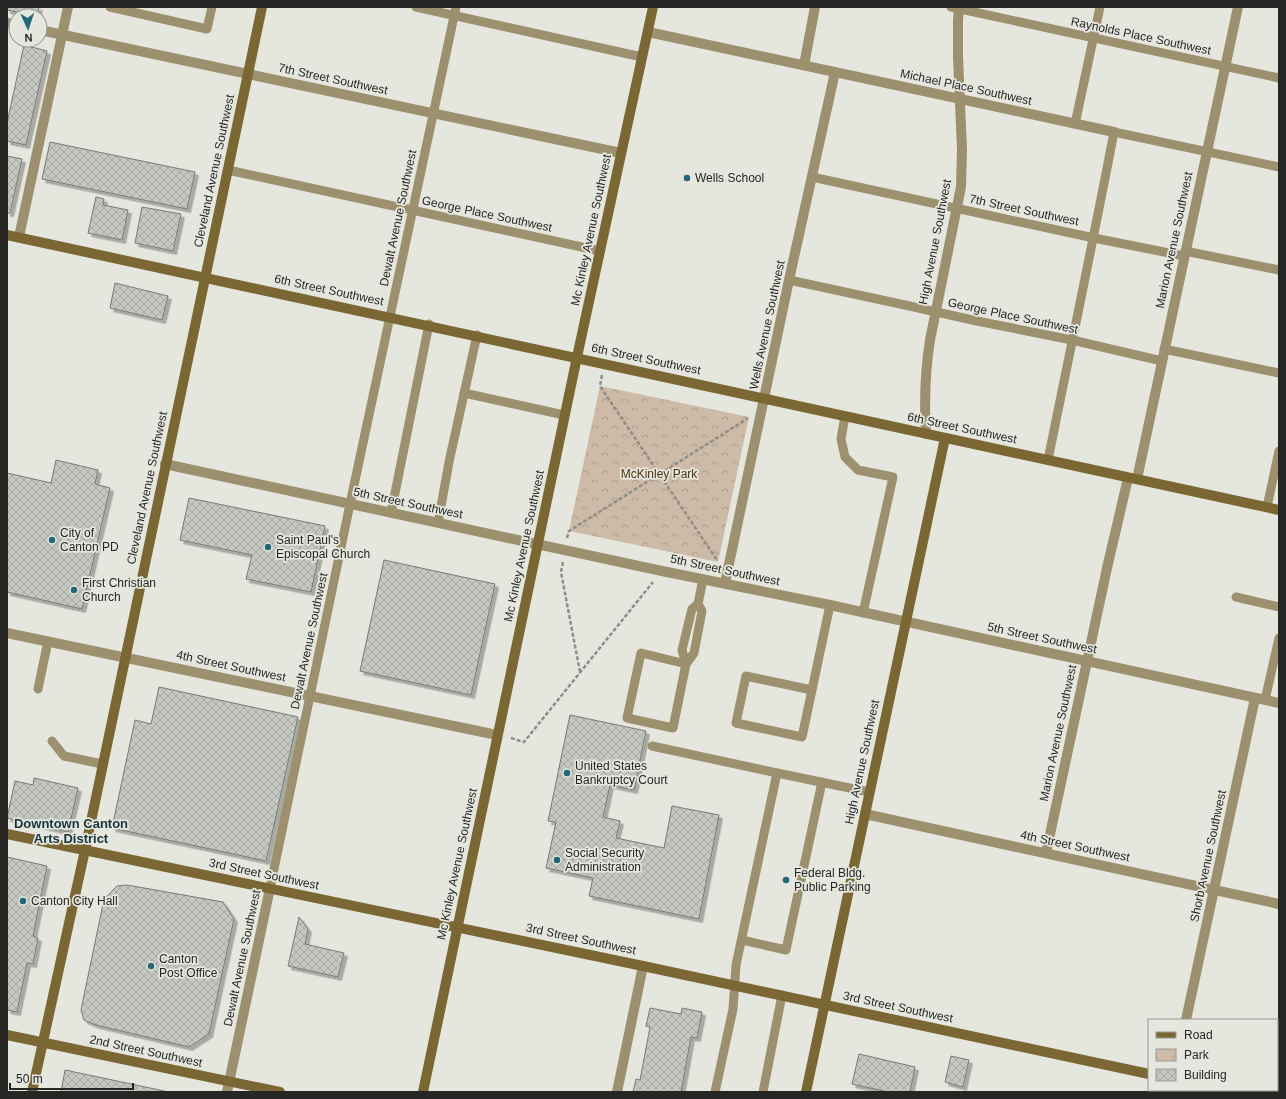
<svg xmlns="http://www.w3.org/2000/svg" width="1286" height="1099" font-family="Arial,sans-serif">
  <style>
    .park { fill: url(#park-crowns) }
    .building { fill: url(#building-cross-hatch); stroke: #777a74; filter: url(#shadow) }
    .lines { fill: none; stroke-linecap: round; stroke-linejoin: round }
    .path { stroke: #8e8f89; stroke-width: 2.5; stroke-dasharray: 4 2; stroke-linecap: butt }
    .lane { stroke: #9d906e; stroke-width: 9 }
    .street { stroke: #9d906e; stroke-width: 10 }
    .secondary { stroke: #7a6733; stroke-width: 10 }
    .poi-dot { fill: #226878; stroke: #e5e6de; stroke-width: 1.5 }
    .labels { text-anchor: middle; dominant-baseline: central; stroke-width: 3.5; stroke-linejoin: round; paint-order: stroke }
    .street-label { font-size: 12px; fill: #262724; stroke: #e5e6de }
    .poi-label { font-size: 12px; fill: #262724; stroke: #e5e6de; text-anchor: start }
    .park-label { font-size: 12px; fill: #503310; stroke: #e5e6de }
    .neighbourhood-label { font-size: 13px; font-weight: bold; fill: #15353d; stroke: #e5e6de }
  </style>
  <defs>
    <pattern id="park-crowns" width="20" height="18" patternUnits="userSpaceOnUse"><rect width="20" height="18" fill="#cdbba8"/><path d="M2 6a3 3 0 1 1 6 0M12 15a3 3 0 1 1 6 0" fill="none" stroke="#b0a190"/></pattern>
    <pattern id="building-cross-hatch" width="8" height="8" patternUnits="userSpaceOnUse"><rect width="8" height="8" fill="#c3c7c0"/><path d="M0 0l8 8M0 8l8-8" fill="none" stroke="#a7aba5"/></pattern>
    <filter id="shadow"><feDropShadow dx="3.5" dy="3.5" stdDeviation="0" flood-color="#0004"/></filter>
  </defs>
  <rect width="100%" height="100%" fill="#e5e6de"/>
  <!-- park -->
  <polygon class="park" points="600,386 749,417 718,562 569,531"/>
  <!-- building -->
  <g class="building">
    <polygon points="7,7 39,7 37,16 7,10"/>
    <polygon points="24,45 47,51 26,145 7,141 7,123"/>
    <polygon points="50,142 195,172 187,209 42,179"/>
    <polygon points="7,156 22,159 10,213 7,213"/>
    <polygon points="96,197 104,199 103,205 128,210 122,240 88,233"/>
    <polygon points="142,207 181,214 173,251 135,243"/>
    <polygon points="115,283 168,296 162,320 110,308"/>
    <polygon points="56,460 98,470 95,484 110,488 82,609 7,592 7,473 51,483"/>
    <polygon points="189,498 325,526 311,592 246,579 252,555 180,540"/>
    <polygon points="384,560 495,584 471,695 360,671"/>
    <polygon points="159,687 298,717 266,861 112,828 135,720 151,724"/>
    <polygon points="570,715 646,731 634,790 610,785 603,817 620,821 616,838 664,848 672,806 719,815 699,919 589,896 593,878 546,868 556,822 548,821"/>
    <polygon points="34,778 78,788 68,832 7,818 15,781 33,785"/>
    <polygon points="7,857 47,866 33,936 38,938 33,964 27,963 17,1012 7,1010"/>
    <polygon points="127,885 223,902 234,919 209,1034 189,1047 96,1025 84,1020 81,1010 104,899 117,886"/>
    <polygon points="299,917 308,929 305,944 344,953 338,977 288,966"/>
    <polygon points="650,1008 681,1014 682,1008 702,1012 697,1038 691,1037 681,1092 633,1092 636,1079 640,1080 650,1027 646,1026"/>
    <polygon points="859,1054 915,1067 910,1092 888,1092 852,1084"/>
    <polygon points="951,1056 969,1060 963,1087 945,1082"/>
    <polygon points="65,1070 169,1092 61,1092"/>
  </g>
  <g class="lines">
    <!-- path -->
    <g class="path">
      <polyline points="602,375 600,386 717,560"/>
      <polyline points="567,538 569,531 747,419"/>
      <polyline points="563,562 561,572 580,672"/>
      <polyline points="511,738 524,742 653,582"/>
    </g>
    <!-- lane -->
    <g class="lane">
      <polyline points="110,7 207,29 212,7"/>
      <polyline points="416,7 642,57"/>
      <polyline points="951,7 1279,78"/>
      <polyline points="1075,124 1100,7"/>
      <polyline points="228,170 600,251"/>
      <polyline points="812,177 1094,238 1184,256"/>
      <polyline points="1185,251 1279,270"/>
      <polyline points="789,280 905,305 977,321 1072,340 1162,361"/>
      <polyline points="1164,349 1279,373"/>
      <polyline points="464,393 564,415"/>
      <polyline points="845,416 841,439 845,457 858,470 893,477 863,613"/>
      <path d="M1048,460C1070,351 1093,242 1114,132L1279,167"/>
      <polyline points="1267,507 1279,451"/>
      <polyline points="391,513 429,324"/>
      <polyline points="438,523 449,462 477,335"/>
      <polyline points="1236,597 1279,607"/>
      <polyline points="686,664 641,653 627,718 673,728 686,664 694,653 702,611 698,604"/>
      <polyline points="686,664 682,650 692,609 698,604 703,579"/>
      <polyline points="38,689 48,641"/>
      <polyline points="812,690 746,676 736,723 802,737 830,605"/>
      <polyline points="1265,700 1279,638"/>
      <polyline points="52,741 64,756 102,764"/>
      <polyline points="652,746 777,773"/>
      <polyline points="270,888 350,504 456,7"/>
      <polyline points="742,940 786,950 822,782"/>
      <polyline points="715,1092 733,1009 736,965 777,773 869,792"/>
      <polyline points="763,1092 782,995"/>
    </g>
    <!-- street -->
    <g class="street">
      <polyline points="7,23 16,25"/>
      <polyline points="40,30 621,153"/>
      <polyline points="648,32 1114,132"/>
      <polyline points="804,65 815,7"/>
      <polyline points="19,237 68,7"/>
      <path d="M926,434C924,402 925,372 930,340L961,187L962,150L958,57V21L959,7"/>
      <polyline points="165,464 662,571 830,605 1279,703"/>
      <polyline points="1137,479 1238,7"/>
      <polyline points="725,583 789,280 835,72"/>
      <polyline points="7,633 497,735"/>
      <polyline points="865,814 1279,904"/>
      <polyline points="1046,853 1107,568 1128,478"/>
      <polyline points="1186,1020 1255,698"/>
      <polyline points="227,1092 270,888"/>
      <polyline points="617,1092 643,966"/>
      <polyline points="1175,1092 1175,1090"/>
    </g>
    <!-- secondary -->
    <g class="secondary">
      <path d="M7,235C432,324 855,420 1279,510"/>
      <polyline points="7,834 643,966 1149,1074"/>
      <polyline points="7,1035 280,1092"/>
      <polyline points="1225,1090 1234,1092"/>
      <polyline points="32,1092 85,850 262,7"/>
      <polyline points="423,1092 577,357 653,7"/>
      <polyline points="806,1092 945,438"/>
    </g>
  </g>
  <!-- markers -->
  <g class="poi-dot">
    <circle cx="687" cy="178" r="4"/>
    <circle cx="52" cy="540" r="4"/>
    <circle cx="268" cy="547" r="4"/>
    <circle cx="74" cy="590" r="4"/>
    <circle cx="567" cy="773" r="4"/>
    <circle cx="557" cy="860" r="4"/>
    <circle cx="786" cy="880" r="4"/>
    <circle cx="23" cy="901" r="4"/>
    <circle cx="151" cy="966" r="4"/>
  </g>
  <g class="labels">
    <!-- street labels -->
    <g class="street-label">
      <text transform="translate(1141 36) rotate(12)">Raynolds Place Southwest</text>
      <text transform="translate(333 79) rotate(12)">7th Street Southwest</text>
      <text transform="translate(966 87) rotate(12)">Michael Place Southwest</text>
      <text transform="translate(214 171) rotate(-78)">Cleveland Avenue Southwest</text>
      <text transform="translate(1024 210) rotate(12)">7th Street Southwest</text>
      <text transform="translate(487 214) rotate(12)">George Place Southwest</text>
      <text transform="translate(398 218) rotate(-78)">Dewalt Avenue Southwest</text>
      <text transform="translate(591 230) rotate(-78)">Mc Kinley Avenue Southwest</text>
      <text transform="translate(1174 240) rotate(-78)">Marion Avenue Southwest</text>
      <text transform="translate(935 242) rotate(-79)">High Avenue Southwest</text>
      <text transform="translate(329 290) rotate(12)">6th Street Southwest</text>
      <text transform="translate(1013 316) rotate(12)">George Place Southwest</text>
      <text transform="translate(767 325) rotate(-78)">Wells Avenue Southwest</text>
      <text transform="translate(646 359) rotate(12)">6th Street Southwest</text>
      <text transform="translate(962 428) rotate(12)">6th Street Southwest</text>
      <text transform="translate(147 488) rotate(-78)">Cleveland Avenue Southwest</text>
      <text transform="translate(408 503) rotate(12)">5th Street Southwest</text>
      <text transform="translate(524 546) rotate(-78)">Mc Kinley Avenue Southwest</text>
      <text transform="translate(725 570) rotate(12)">5th Street Southwest</text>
      <text transform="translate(1042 638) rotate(12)">5th Street Southwest</text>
      <text transform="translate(309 641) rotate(-78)">Dewalt Avenue Southwest</text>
      <text transform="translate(231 666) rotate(12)">4th Street Southwest</text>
      <text transform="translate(1058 733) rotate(-78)">Marion Avenue Southwest</text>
      <text transform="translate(862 762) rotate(-78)">High Avenue Southwest</text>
      <text transform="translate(1075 846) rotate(12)">4th Street Southwest</text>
      <text transform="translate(1208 856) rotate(-78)">Shorb Avenue Southwest</text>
      <text transform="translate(457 864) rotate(-78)">Mc Kinley Avenue Southwest</text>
      <text transform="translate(264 874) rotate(12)">3rd Street Southwest</text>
      <text transform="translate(581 939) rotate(12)">3rd Street Southwest</text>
      <text transform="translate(242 958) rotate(-78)">Dewalt Avenue Southwest</text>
      <text transform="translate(898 1007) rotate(12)">3rd Street Southwest</text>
      <text transform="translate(146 1051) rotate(12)">2nd Street Southwest</text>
    </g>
    <!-- poi labels -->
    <g class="poi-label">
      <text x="695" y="178">Wells School</text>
      <text x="60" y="533">City of<tspan x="60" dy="14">Canton PD</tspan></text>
      <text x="276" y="540">Saint Paul's<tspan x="276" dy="14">Episcopal Church</tspan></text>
      <text x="82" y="583">First Christian<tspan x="82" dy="14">Church</tspan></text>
      <text x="575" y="766">United States<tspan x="575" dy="14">Bankruptcy Court</tspan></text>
      <text x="565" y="853">Social Security<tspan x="565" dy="14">Administration</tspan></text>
      <text x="794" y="873">Federal Bldg.<tspan x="794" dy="14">Public Parking</tspan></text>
      <text x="31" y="901">Canton City Hall</text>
      <text x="159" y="959">Canton<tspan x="159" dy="14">Post Office</tspan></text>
    </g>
    <!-- park labels -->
    <g class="park-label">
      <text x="659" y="474">McKinley Park</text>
    </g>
    <!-- neighbourhood labels -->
    <g class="neighbourhood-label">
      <text x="71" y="823">Downtown Canton<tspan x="71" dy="15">Arts District</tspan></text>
    </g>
  </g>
  <!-- border -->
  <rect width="1286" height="1099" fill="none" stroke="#262724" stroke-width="16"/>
  <!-- legend -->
  <rect x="1148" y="1019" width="130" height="72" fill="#e5e6de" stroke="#999a94"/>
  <rect x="1156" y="1032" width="20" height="6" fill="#7a6733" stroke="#999a94"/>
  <text x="1184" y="1039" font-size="12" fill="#262724">Road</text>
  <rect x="1156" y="1049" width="20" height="12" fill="url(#park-crowns)" stroke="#999a94"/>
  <text x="1184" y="1059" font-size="12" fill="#262724">Park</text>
  <rect x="1156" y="1069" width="20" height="12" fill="url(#building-cross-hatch)" stroke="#999a94"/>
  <text x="1184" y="1079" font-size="12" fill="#262724">Building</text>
  <!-- north arrow -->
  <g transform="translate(28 28) rotate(177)"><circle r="19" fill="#e5e6de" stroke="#999a94"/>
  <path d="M0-3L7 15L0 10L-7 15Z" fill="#226878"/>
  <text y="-6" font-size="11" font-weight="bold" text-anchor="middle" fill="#262724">N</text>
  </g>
  <!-- scale -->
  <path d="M10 1083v6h123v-6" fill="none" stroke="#262724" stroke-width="2"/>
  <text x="16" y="1083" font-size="12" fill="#262724" stroke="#e5e6de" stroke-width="3" paint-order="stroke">50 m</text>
</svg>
